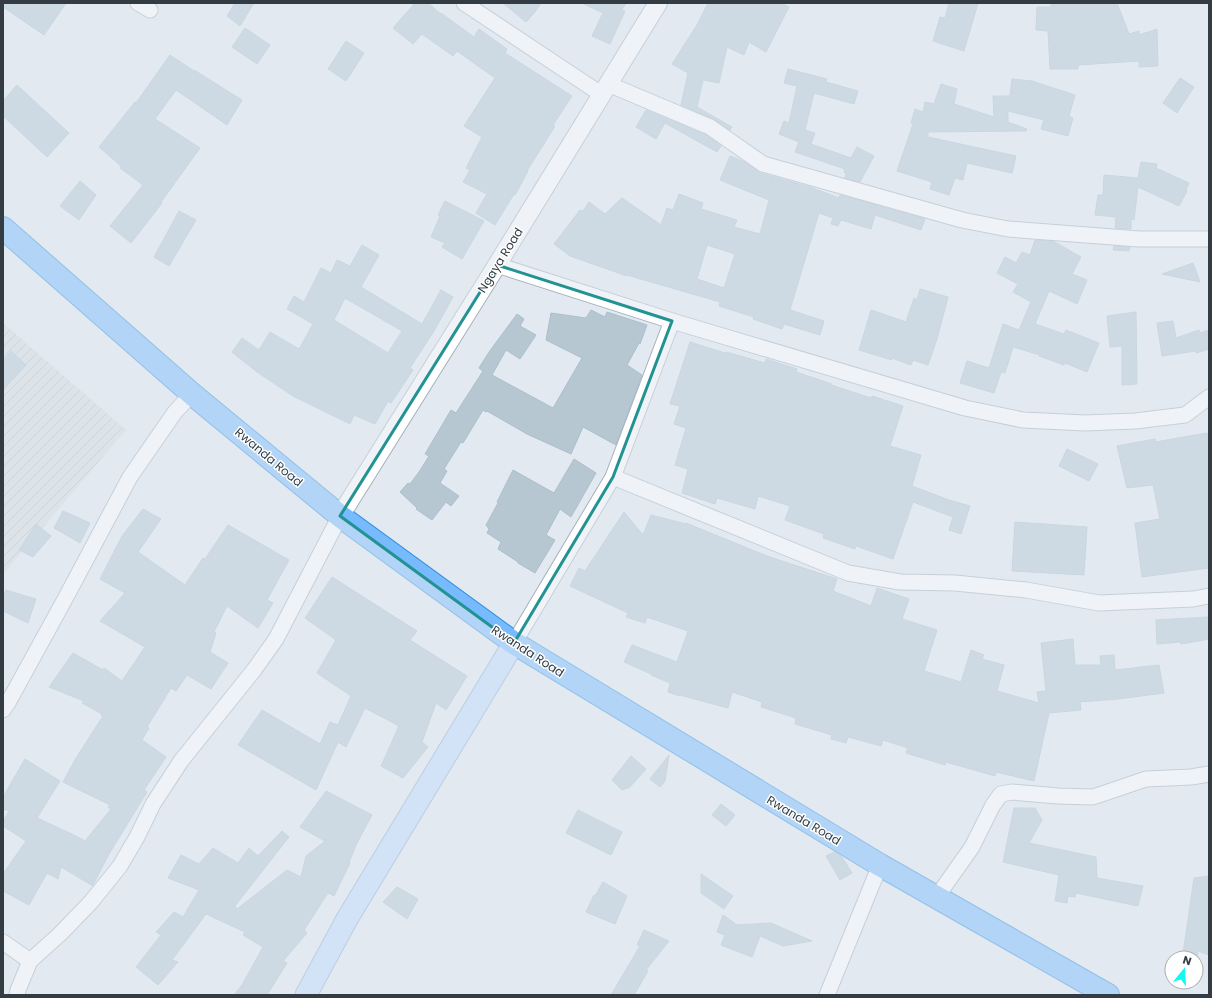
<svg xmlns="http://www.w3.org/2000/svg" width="1212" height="998" font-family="Poppins,sans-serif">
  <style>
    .industrial { fill: url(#industrial-furrows) }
    .building { fill: #b7c7d2; stroke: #abbfcd; fill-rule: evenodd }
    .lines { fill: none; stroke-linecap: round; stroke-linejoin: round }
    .minor-casing { stroke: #a5b1bc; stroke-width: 17 }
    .tertiary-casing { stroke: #a5b1bc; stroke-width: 20 }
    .secondary-casing { stroke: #8facce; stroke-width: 23 }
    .trunk-casing { stroke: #308fdd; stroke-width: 24 }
    .minor { stroke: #fff; stroke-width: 15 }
    .tertiary { stroke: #fff; stroke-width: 18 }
    .secondary { stroke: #bedaff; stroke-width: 21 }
    .trunk { stroke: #77bafe; stroke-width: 22 }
    .marked { fill: none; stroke: #239292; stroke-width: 3; stroke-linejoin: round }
    .labels { text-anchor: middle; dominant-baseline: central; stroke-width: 3; stroke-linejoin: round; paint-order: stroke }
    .street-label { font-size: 12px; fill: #333c42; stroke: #fff }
  </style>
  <defs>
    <pattern id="industrial-furrows" width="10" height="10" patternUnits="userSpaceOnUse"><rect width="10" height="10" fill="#d4dce0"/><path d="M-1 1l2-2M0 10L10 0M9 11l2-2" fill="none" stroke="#b6bec1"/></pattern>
  </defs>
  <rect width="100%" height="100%" fill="#e2e9f1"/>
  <!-- industrial -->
  <polygon class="industrial" points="3,323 126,430 3,574"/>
  <!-- building -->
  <g class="building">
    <polygon points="3,3 66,3 44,35 3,7"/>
    <polygon points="235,3 254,3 240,26 227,16"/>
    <polygon points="415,3 428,3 441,14 441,13 474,37 479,29 507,49 505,53 572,96 553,125 555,126 527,171 528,171 515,195 514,194 495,225 476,213 487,194 463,182 470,170 466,168 482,137 464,126 495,78 457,51 453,56 422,34 413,44 393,28"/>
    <polygon points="503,3 541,3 535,12 526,22"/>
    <polygon points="582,3 626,3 622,10 625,11 610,44 592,36 603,13"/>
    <polygon points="708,3 781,3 789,7 766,52 749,42 744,55 727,47 719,83 703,80 697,107 732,127 730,130 714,119 681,105 688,73 672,64 697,25"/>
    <polygon points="949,3 978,3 964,51 933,41 940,17 945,18"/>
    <polygon points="1051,3 1072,4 1072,3 1117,3 1129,34 1139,31 1139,35 1157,29 1158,66 1139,67 1139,61 1078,65 1078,69 1050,69 1048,31 1036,30 1037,7 1051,7"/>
    <polygon points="245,28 270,45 257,64 232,47"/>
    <polygon points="346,41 364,53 346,81 328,69"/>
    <polygon points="170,55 194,71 194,70 242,100 227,125 176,90 155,119 200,148 161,202 162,203 131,243 110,226 143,185 120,168 121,166 99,147 135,102 136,103"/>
    <polygon points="788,69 827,79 826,82 858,91 854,104 814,93 805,130 815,133 811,144 851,158 857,147 874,156 860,182 845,178 846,174 844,172 845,169 795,152 799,142 779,134 784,121 789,123 797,86 784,83"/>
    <polygon points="1180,78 1194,87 1177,113 1163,103"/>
    <polygon points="1012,79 1032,81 1075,95 1069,116 1073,118 1068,136 1041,129 1044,120 1008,111 1008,122 1027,129 1026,131 928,132 928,137 1016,156 1012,173 967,163 963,180 955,178 949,195 930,189 932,182 897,171 913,124 911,123 915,109 923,112 925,102 934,104 941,84 957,89 954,104 994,117 993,96 1010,96"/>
    <polygon points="17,85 69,133 47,157 3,116 3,101"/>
    <polygon points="646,110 706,135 721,146 717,152 665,123 656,139 636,127"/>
    <path d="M730,156L745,162L760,173L810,187L839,198L840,195L925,219L921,230L875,215L871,229L841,220L838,226L831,224L833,218L819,213L790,310L824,321L820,335L784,324L782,329L753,319L754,317L719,306L720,302L627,275V276L570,256L554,244L580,210L583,211L589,202L605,214L622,198L661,225L667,208L673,210L679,194L703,203L701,209L737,220L734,227L760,234L769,200L720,180ZM707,245L735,254L724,288L697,279Z"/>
    <polygon points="1141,162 1157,164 1156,168 1189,183 1186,190 1187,191 1179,206 1138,187 1134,220 1131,219 1131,229 1115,228 1116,217 1095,215 1098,195 1103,195 1104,175 1138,178"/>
    <polygon points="80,181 96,195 79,220 60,206"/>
    <polygon points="445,201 484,221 462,259 442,247 445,243 431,237 440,216 438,215"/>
    <polygon points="179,211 196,220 169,266 154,257"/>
    <polygon points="1035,240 1053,241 1081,257 1072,274 1087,280 1077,304 1049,291 1035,324 1064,334 1066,330 1099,343 1087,372 1065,363 1064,365 1039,356 1040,355 1013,347 1005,373 1001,372 994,393 960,383 967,361 989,368 1003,324 1019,330 1031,302 1013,292 1018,284 997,273 1005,257 1016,263 1022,252 1030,255"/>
    <path d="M362,245L379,255L361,287L422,324L441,290L453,297L434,331L410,368L413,370L391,403L388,401L375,424L354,415L350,424L293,396L257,372L232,352L242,338L259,350L270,332L299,349L313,324L287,309L294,296L304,302L321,268L331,273L337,260L350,266ZM345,298L402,331L388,353L334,320Z"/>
    <polygon points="1114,246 1130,247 1129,251 1113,250"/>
    <polygon points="1193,263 1200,282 1162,274"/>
    <polygon points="920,289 948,297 937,339 928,365 913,360 911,365 892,358 892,360 859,350 871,310 906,322 914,298 917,300"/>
    <polygon points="591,310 605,317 607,312 647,325 640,344 639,343 627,365 642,375 616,445 583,427 571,454 527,434 487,411 486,412 483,410 463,443 461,442 444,469 447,471 440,483 459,496 451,506 446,502 432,520 416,509 417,508 400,492 408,483 410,484 419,472 429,456 425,454 451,410 456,413 483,371 479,368 489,352 517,314 524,319 520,326 536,335 520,359 506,350 492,375 553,408 582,358 546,340 551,313 586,318"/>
    <polygon points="1136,312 1137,384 1122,385 1122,346 1110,347 1107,316"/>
    <polygon points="1173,321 1176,338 1199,330 1200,333 1209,330 1209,349 1196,353 1196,351 1162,356 1157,323"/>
    <polygon points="690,342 725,353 726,352 765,363 766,359 797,369 796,372 832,384 831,385 871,398 872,396 903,406 890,446 921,455 912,486 949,500 970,506 961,534 949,530 953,517 913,502 893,559 856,546 855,549 823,538 824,534 785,520 790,506 758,496 755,509 717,498 715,504 682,493 688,469 675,465 686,428 674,424 680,406 670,404"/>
    <polygon points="11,351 26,365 3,390 3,360"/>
    <polygon points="1207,433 1209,443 1209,568 1142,577 1135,523 1160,519 1153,485 1127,488 1117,446 1155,439 1155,442"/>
    <polygon points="1067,449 1098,464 1089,481 1059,466"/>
    <polygon points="574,459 596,473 571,517 560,509 546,535 555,540 535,573 518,563 518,562 498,549 501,542 487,533 489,529 486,525 498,503 497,502 513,470 554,493"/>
    <polygon points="143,509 161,519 138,552 185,585 203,558 205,559 228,525 289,560 267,600 273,603 258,628 227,606 214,632 216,633 210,652 228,663 211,689 187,675 176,691 171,688 147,727 149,728 142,740 166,757 144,790 147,792 109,854 93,885 93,886 61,867 58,879 47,873 29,905 3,891 3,874 26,841 3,826 3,822 9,811 3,809 3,797 25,759 60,781 37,818 74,835 85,841 111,809 108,807 110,805 63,782 76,758 103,716 101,715 102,714 82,703 84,701 49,687 73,653 103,670 104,668 122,681 145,647 100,621 125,593 100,579 122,536"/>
    <polygon points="63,511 90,523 80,543 54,528"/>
    <polygon points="624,512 643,535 651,515 686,524 686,523 767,556 837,579 833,591 871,606 877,588 909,599 902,619 937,630 924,671 961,682 971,650 984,655 982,659 1004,665 997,691 1039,703 1037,692 1046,691 1041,643 1073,639 1075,665 1101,665 1100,656 1114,655 1115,670 1159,665 1164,693 1118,699 1080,702 1081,710 1049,713 1034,781 996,772 995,776 946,762 945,765 906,753 908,748 883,740 881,746 848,737 846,743 831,739 832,735 795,724 796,718 761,707 762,702 732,692 728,708 680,695 680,696 668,692 670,683 651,675 651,674 624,662 632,645 677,662 688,631 647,617 645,623 626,617 628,613 570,586 579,568 585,571"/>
    <polygon points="1015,522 1087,527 1084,575 1012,571"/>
    <polygon points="36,524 51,536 33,557 19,550"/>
    <polygon points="332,577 417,631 410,640 467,676 446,710 436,703 422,742 428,747 403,778 381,766 399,726 365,708 346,747 338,742 316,790 238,745 262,710 320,744 330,722 338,725 351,696 317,673 336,640 305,618"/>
    <polygon points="6,590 36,599 28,623 3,611 3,598"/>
    <polygon points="1209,617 1209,639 1181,644 1181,642 1157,644 1156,620"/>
    <polygon points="669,755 665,781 660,787 650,779"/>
    <polygon points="631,756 646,769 630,787 622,790 612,780"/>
    <polygon points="326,791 372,815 357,843 349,862 350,863 334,896 328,893 304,930 307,933 283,961 287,963 267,995 234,995 242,985 263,947 243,935 245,932 206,914 172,960 178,962 158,985 136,967 161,935 156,932 174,912 183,917 199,890 168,878 181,855 199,864 213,848 238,863 249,848 258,856 282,831 289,837 235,906 237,909 287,870 301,877 306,856 325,841 300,827"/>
    <polygon points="721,804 735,815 726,826 712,815"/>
    <polygon points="1014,808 1035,808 1042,820 1029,843 1096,857 1097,878 1143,886 1138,906 1076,893 1075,897 1068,896 1067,903 1055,901 1059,875 1003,862"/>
    <polygon points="578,810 622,832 611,855 566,833"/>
    <polygon points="834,852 842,857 852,873 840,880 826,856"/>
    <polygon points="701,874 733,896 724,909 701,893"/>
    <polygon points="1209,876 1209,955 1198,951 1197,957 1183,954 1194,878"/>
    <polygon points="603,882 627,896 615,924 586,912 594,895 595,896"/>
    <polygon points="397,887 418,899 407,919 383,902"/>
    <polygon points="723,915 737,925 771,923 812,941 783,946 760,936 752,957 721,945 725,935 717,932"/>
    <polygon points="644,930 669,941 646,970 648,971 634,995 611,995 640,946 637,945"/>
  </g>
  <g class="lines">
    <defs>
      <g id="minor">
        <polyline points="138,3 150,10"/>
        <polyline points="464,3 601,94"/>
        <polyline points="608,84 710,127 763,164 962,220 1008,229 1139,239 1209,239"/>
        <polyline points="497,265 672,321 965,408 1023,420 1085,423 1135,421 1185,415 1209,397"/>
        <polyline points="613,477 848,573 900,582 955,583 1026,590 1099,603 1193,599 1209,596"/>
        <polyline points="514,643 613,477 672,321"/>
        <polyline points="3,710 9,701 65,599 130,477 175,412 192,394"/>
        <polyline points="936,898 972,847 993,805 1001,794 1012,792 1058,796 1093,797 1146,779 1191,777 1209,774"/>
        <polyline points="3,942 30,961"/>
        <polyline points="17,995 18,990 30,961 60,934 91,902 120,866 137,837 153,804 181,761 254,670 276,639 340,516"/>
        <polyline points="827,995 880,865"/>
      </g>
      <polyline id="tertiary" points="340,516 497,265 658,3"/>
      <polyline id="secondary" points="306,995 347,919 514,643"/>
      <polyline id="trunk" points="3,228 192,394 340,516 514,643 880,865 1108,995"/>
    </defs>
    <!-- minor casing -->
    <use href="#minor" class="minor-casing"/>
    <!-- tertiary casing -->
    <use href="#tertiary" class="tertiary-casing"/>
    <!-- secondary casing -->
    <use href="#secondary" class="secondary-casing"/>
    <!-- trunk casing -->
    <use href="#trunk" class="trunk-casing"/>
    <!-- minor -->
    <use href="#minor" class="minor"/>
    <!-- tertiary -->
    <use href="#tertiary" class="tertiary"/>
    <!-- secondary -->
    <use href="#secondary" class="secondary"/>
    <!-- trunk -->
    <use href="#trunk" class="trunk"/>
  </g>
  <!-- marked area -->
  <path d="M0 0H1212V998H0ZM497,265L672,321L613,477L514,643L340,516Z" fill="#e2e9f1" fill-opacity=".55" fill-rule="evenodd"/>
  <path class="marked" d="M497,265L672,321L613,477L514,643L340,516Z"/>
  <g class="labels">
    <!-- street labels -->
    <g class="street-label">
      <text transform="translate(500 260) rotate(-58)">Ngaya Road</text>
      <text transform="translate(269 457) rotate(40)">Rwanda Road</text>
      <text transform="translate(528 651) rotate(33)">Rwanda Road</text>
      <text transform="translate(804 820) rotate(31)">Rwanda Road</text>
    </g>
  </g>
  <!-- border -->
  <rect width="1212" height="998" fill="none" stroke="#333c42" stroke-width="8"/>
  <!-- north arrow -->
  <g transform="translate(1184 970) rotate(18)"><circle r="19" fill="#ffffff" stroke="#adb1b3"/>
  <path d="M0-3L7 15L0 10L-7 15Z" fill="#10faf3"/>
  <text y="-6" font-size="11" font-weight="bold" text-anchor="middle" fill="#333c42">N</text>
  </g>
</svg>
